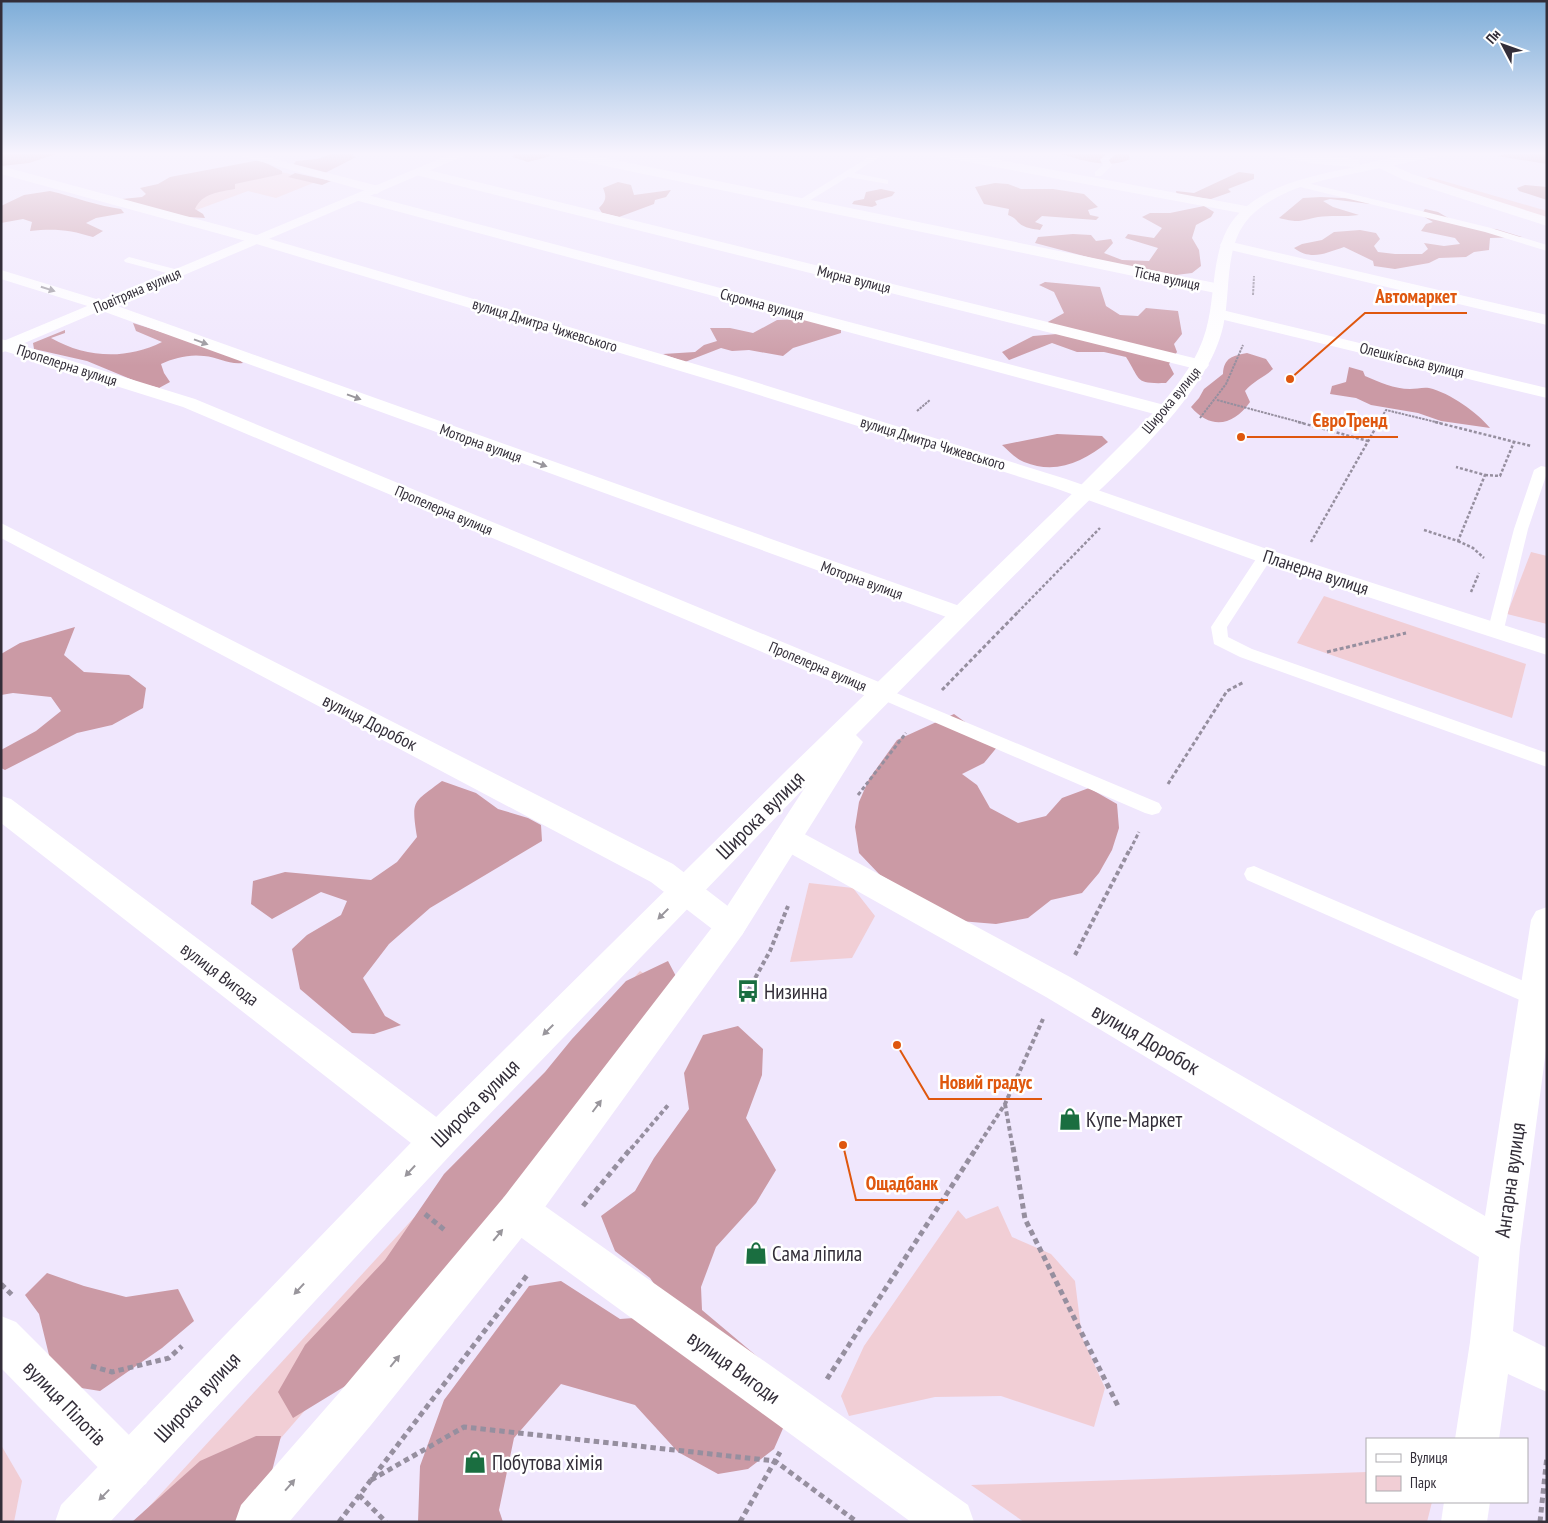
<svg xmlns="http://www.w3.org/2000/svg" width="1548" height="1523" font-family="'PT Sans Narrow',sans-serif">
  <style>
    .green { fill: #f1ced5 }
    .forest { fill: #cb9aa5 }
    .lines { fill: none; stroke-linecap: round; stroke-linejoin: round }
    .path-far5 { stroke: #968f9f; stroke-width: 1; stroke-dasharray: 2 1; stroke-linecap: butt }
    .path-far4 { stroke: #968f9f; stroke-width: 2; stroke-dasharray: 2.5 1; stroke-linecap: butt }
    .path-far3 { stroke: #968f9f; stroke-width: 2.5; stroke-dasharray: 3 2; stroke-linecap: butt }
    .path-far2 { stroke: #968f9f; stroke-width: 3; stroke-dasharray: 4 2.5; stroke-linecap: butt }
    .path-far1 { stroke: #968f9f; stroke-width: 4; stroke-dasharray: 4.5 3; stroke-linecap: butt }
    .path { stroke: #968f9f; stroke-width: 5; stroke-dasharray: 5.5 4; stroke-linecap: butt }
    .service { fill: #fff; fill-rule: evenodd }
    .minor { fill: #fff; fill-rule: evenodd }
    .tertiary { fill: #fff; fill-rule: evenodd }
    .secondary { fill: #fff; fill-rule: evenodd }
    .oneway { fill: #99969c }
    .labels { text-anchor: middle; dominant-baseline: central; stroke-width: 5; stroke-linejoin: round; paint-order: stroke }
    .far-street-label { font-size: 15px; fill: #332e39; stroke: #fff }
    .street-label { font-size: 18px; fill: #332e39; stroke: #fff }
    .near-street-label { font-size: 21px; fill: #332e39; stroke: #fff }
    .near-poi-label { font-size: 21px; fill: #332e39; stroke: #fff; text-anchor: start }
    .leader { fill: none; stroke: #df570e; stroke-width: 2 }
    .callout-dot { fill: #df570e; stroke: #fff; stroke-width: 2 }
    .callout-label { font-size: 19px; text-anchor: middle; font-weight: bold; fill: #df570e; stroke: #fff; stroke-width: 5; stroke-linejoin: round; paint-order: stroke }
  </style>
  <rect width="100%" height="100%" fill="#f0e7fd"/>
  <!-- green -->
  <g class="green">
    <polygon points="269,169 318,181 276,198 248,191 191,212 167,206"/>
    <polygon points="1430,177 1547,211 1547,218 1426,179"/>
    <polygon points="1531,552 1547,556 1547,624 1507,614"/>
    <polygon points="1324,596 1526,664 1512,718 1297,643"/>
    <polygon points="809,883 853,888 875,916 852,958 790,962"/>
    <polygon points="640,971 652,979 455,1238 260,1462 135,1522"/>
    <polygon points="998,1206 1012,1237 1051,1254 1075,1281 1082,1337 1105,1388 1094,1427 1001,1396 935,1397 849,1416 841,1396 864,1346 958,1210 966,1219"/>
    <polygon points="1,1445 22,1481 14,1522 1,1522"/>
    <polygon points="1367,1472 1367,1502 1432,1502 1427,1522 1024,1522 971,1485"/>
  </g>
  <!-- forest -->
  <g class="forest">
    <polygon points="1,152 62,152 29,163 1,166"/>
    <polygon points="337,152 357,152 352,155 356,157 325,173 293,165 296,161 317,159"/>
    <polygon points="517,152 547,152 551,156 528,162 512,157"/>
    <path d="M1055,152H1128L1130,159C1108,170 1077,159 1055,152Z"/>
    <polygon points="1515,152 1547,152 1547,164 1497,156"/>
    <path d="M260,160L282,171V174L235,184V189C219,192 202,193 195,209L203,214L205,218L175,216L112,200L142,197L146,194L140,188L158,184L170,177Z"/>
    <polygon points="1239,172 1254,174 1254,179 1228,189 1231,192 1211,199 1177,195 1176,191 1194,193"/>
    <polygon points="295,173 331,181 322,185 288,177"/>
    <path d="M618,182L631,185L634,195L671,190L666,197L655,200L654,204L619,217L602,213L599,208C606,201 607,197 603,188Z"/>
    <path d="M995,183L1008,184L1021,189H1053L1084,194L1098,207L1088,210L1090,215L1099,217L1096,220L1042,216L1035,222L1043,225L1040,230C1034,229 1024,228 1019,223C1015,219 1014,217 1008,215L1009,209L984,204L975,187Z"/>
    <polygon points="1525,185 1547,187 1547,200 1519,191 1517,188"/>
    <polygon points="881,189 895,192 892,196 875,201 877,205 872,207 852,204 854,201 864,199 866,192"/>
    <path d="M50,191C75,197 97,206 121,209L124,213L96,218L86,223L103,231L93,237C71,230 54,228 30,231L32,222L23,219L1,223V206L24,195Z"/>
    <path d="M1321,197L1362,199L1370,204L1330,199L1323,201L1333,207L1359,215C1345,217 1329,215 1318,217C1300,221 1298,223 1279,218L1303,198Z"/>
    <polygon points="1204,206 1214,212 1211,217 1196,225 1192,238 1199,250 1201,266 1192,273 1176,275 1129,268 1035,243 1038,237 1073,234 1091,235 1096,241 1111,239 1113,243 1104,253 1122,260 1149,261 1158,248 1125,238 1128,234 1154,238 1162,228 1142,217 1150,213 1170,213"/>
    <path d="M1425,209L1438,212L1457,223L1477,228L1496,229L1522,237L1490,238L1489,250L1474,252L1466,257L1439,258L1429,263L1395,269L1374,266L1373,261L1344,247C1326,253 1311,261 1294,248L1302,244L1322,240L1334,232L1360,230L1376,233L1380,239L1374,246L1378,252L1395,254H1422L1428,249L1424,243L1444,246L1460,244L1455,238L1421,231L1426,224L1433,222L1421,215Z"/>
    <path d="M1045,282L1100,287L1106,306L1120,315L1138,316L1146,308L1178,311L1182,334L1174,344L1177,352L1169,364L1174,374L1166,383C1134,384 1141,380 1126,357L1104,352H1077L1052,343L1009,360L1002,352L1033,336L1057,334L1046,323L1064,313L1054,292L1039,285Z"/>
    <polygon points="803,319 841,328 841,333 793,348 783,356 749,350 732,351 721,348 685,362 663,354 695,352 704,345 717,341 710,328 730,328 753,333 777,320"/>
    <path d="M133,323L234,355L243,363C229,365 218,357 204,356C189,354 174,358 161,364L164,373L170,382L159,388L140,383L87,361L34,349L33,343L65,330V333L51,338C86,358 126,360 162,342L136,331Z"/>
    <path d="M1247,353L1266,359L1273,369C1263,378 1253,381 1245,391L1250,402C1233,426 1211,430 1191,407L1199,398L1204,389L1223,374C1224,357 1233,356 1247,353Z"/>
    <path d="M1349,367L1363,371L1365,376C1379,382 1394,389 1410,389C1416,389 1423,387 1429,388C1450,393 1477,412 1490,428L1441,421L1418,413L1371,405L1356,398L1330,394L1332,386L1346,382Z"/>
    <path d="M1057,434L1102,436L1108,442C1083,462 1056,475 1024,462C1016,459 1009,451 1002,445Z"/>
    <polygon points="75,627 64,655 84,672 129,675 146,688 143,708 112,725 77,733 5,770 1,768 1,750 36,731 61,711 51,697 13,693 1,695 1,654 20,643"/>
    <polygon points="954,714 998,746 984,763 962,774 977,785 990,808 1018,823 1046,816 1062,798 1089,788 1117,804 1119,828 1112,850 1099,873 1082,893 1051,900 1028,918 996,924 960,921 880,875 859,853 855,827 859,802 869,779 897,740"/>
    <path d="M442,781L476,793L498,809L528,818L541,825L542,841L430,908L389,944L363,978L385,1016L401,1025L374,1034L352,1033L300,989L292,949L307,935L341,915L347,901L321,892L272,919L251,904L253,881L285,872L371,880L397,862L417,837C411,799 413,803 442,781Z"/>
    <polygon points="668,961 680,984 663,1010 347,1385 293,1418 278,1392 305,1345 385,1260 444,1174 545,1072 572,1039 626,981"/>
    <polygon points="738,1026 763,1049 762,1075 746,1118 776,1170 756,1203 716,1247 701,1287 702,1310 779,1375 791,1410 774,1449 748,1469 718,1474 678,1452 635,1405 561,1384 514,1438 499,1510 503,1522 418,1522 420,1466 444,1400 529,1286 561,1281 620,1319 676,1315 650,1278 615,1251 601,1216 635,1191 654,1158 689,1109 684,1073 703,1035"/>
    <polygon points="47,1273 84,1286 126,1297 178,1289 194,1321 162,1348 100,1391 56,1384 39,1314 25,1295"/>
    <polygon points="256,1436 281,1436 272,1471 243,1522 132,1522 200,1461"/>
  </g>
  <g class="lines">
    <!-- path-far5 -->
    <polyline class="path-far5" points="1545,152 1547,153"/>
    <!-- path-far4 -->
    <g class="path-far4">
      <polyline points="1253,295 1254,276"/>
      <polyline points="1217,400 1303,423"/>
      <polyline points="917,411 930,400"/>
      <polyline points="1200,418 1226,384 1243,345"/>
      <polyline points="1378,423 1386,410 1440,423"/>
    </g>
    <!-- path-far3 -->
    <g class="path-far3">
      <polyline points="1298,422 1368,441"/>
      <polyline points="1435,422 1531,446"/>
      <polyline points="1485,475 1500,476 1514,442"/>
      <polyline points="1424,530 1458,541 1485,475 1456,467"/>
      <polyline points="1458,541 1473,548 1484,558"/>
      <polyline points="1311,542 1379,422"/>
      <polyline points="1471,592 1479,573"/>
      <polyline points="1018,612 1100,528"/>
    </g>
    <!-- path-far2 -->
    <g class="path-far2">
      <polyline points="1327,652 1406,633"/>
      <polyline points="942,690 1019,611"/>
      <polyline points="1168,784 1227,691 1244,682"/>
      <polyline points="858,795 906,733"/>
      <polyline points="1130,850 1139,832"/>
    </g>
    <!-- path-far1 -->
    <g class="path-far1">
      <polyline points="1075,955 1130,849"/>
      <polyline points="748,991 770,951 788,906"/>
      <polyline points="1005,1104 1013,1149"/>
      <polyline points="631,1149 669,1104"/>
      <polyline points="976,1149 1005,1104 1043,1019"/>
    </g>
    <!-- path -->
    <g class="path">
      <polyline points="1013,1147 1025,1219 1119,1408"/>
      <polyline points="583,1206 632,1147"/>
      <polyline points="425,1214 447,1232"/>
      <polyline points="1,1284 13,1296"/>
      <polyline points="91,1366 112,1372 169,1358 182,1346"/>
      <polyline points="827,1379 977,1147"/>
      <polyline points="371,1480 464,1427 775,1461 857,1522"/>
      <polyline points="359,1495 386,1522"/>
      <polyline points="339,1522 528,1274"/>
      <polyline points="740,1522 780,1452"/>
      <polyline points="1540,1522 1547,1456"/>
    </g>
    <!-- service -->
    <g class="service">
      <polygon points="877,152 887,152 854,173 888,180 888,184 848,177 804,204 796,202"/>
      <polygon points="1109,152 1118,152 1109,160 1112,165 1101,176 1095,176 1095,172 1103,165 1100,160"/>
      <polygon points="1303,182 1491,228 1547,245 1547,251 1485,232 1300,187 1299,185"/>
      <polygon points="129,257 182,271 183,273 178,276 125,262 124,260"/>
      <polygon points="1541,466 1546,467 1547,473 1528,529 1504,629 1502,633 1490,633 1488,629 1514,529 1534,470"/>
      <polygon points="1265,551 1273,556 1227,627 1228,637 1252,649 1547,753 1547,767 1240,657 1214,644 1211,627 1260,553"/>
      <polygon points="882,687 1159,803 1162,808 1159,813 1152,815 1145,813 876,697 873,693 876,689"/>
      <polygon points="1254,866 1545,990 1545,1004 1537,1007 1529,1004 1247,880 1244,874 1247,868"/>
    </g>
    <!-- minor -->
    <g class="minor">
      <polygon points="226,152 247,152 382,187 383,190 377,194"/>
      <polygon points="551,152 576,152 1220,284 1228,289 1220,294 557,156"/>
      <polygon points="930,152 957,152 1246,206 1253,210 1246,214 936,156"/>
      <polygon points="1420,152 1445,152 1439,156 1381,168 1375,164 1377,161"/>
      <polygon points="1,166 263,237 739,377 1066,479 1273,551 1547,639 1547,655 1257,561 1052,487 727,385 253,243 1,174"/>
      <polygon points="420,168 1206,361 1209,365 1206,369 1200,370 416,175 414,172 416,169"/>
      <polygon points="360,193 1172,407 1174,411 1172,415 1158,415 355,200 353,197"/>
      <polygon points="1227,241 1547,315 1547,325 1222,248 1220,245 1222,242"/>
      <polygon points="1,270 106,302 968,609 972,614 968,619 960,621 952,619 94,308 1,279"/>
      <polygon points="1218,309 1547,388 1547,398 1212,317 1210,314 1212,311"/>
      <polygon points="1,339 195,399 891,687 895,693 891,699 882,702 873,699 183,407 1,350"/>
      <polygon points="1,523 673,864 742,917 747,926 742,935 731,939 720,935 651,882 1,538"/>
      <polygon points="1,796 11,799 451,1128 457,1141 451,1154 438,1159 425,1154 1,823"/>
      <polygon points="787,827 797,830 1070,977 1485,1216 1531,920 1536,911 1547,907 1547,1042 1520,1247 1513,1331 1547,1348 1547,1392 1508,1374 1499,1439 1455,1439 1470,1342 1479,1257 1046,997 777,846 772,838 777,830"/>
      <polygon points="518,1192 532,1197 968,1505 974,1522 911,1522 504,1225 499,1211 504,1197"/>
      <polygon points="1,1316 16,1322 146,1452 153,1468 146,1484 130,1491 114,1484 1,1368"/>
      <polygon points="1444,1502 1490,1502 1487,1522 1441,1522"/>
    </g>
    <!-- tertiary -->
    <g class="tertiary">
      <polygon points="456,152 473,152 1,353 1,342"/>
      <path d="M1269,152H1295L1355,159L1359,160L1360,165L1381,160L1387,164L1385,167C1342,177 1290,182 1255,212C1222,240 1232,289 1223,327C1219,344 1211,361 1202,375C1169,428 1119,471 1075,514C1002,588 929,661 856,735L863,742L742,935L532,1225L371,1425L289,1522H235L241,1505L339,1393L504,1197L720,917L806,786L455,1150L110,1522H55L61,1505L429,1124L788,769L1079,487L1161,405C1180,382 1198,359 1206,330C1218,288 1208,236 1247,206C1277,182 1317,175 1354,167L1316,164L1275,156Z"/>
    </g>
    <!-- secondary -->
    <polygon class="secondary" points="1381,160 1412,174 1547,217 1547,226 1404,180 1377,167 1375,164"/>
  </g>
  <!-- one-way arrows -->
  <defs><path id="oneway-solid" d="M-6-.8H1V-3.2L6.5 0L1 3.2V.8H-6Z" transform="scale(1.25)"/></defs>
  <g class="oneway">
    <use href="#oneway-solid" transform="translate(48 289) rotate(18)"/>
    <use href="#oneway-solid" transform="translate(201 342) rotate(20)"/>
    <use href="#oneway-solid" transform="translate(354 397) rotate(20)"/>
    <use href="#oneway-solid" transform="translate(540 464) rotate(20)"/>
    <use href="#oneway-solid" transform="translate(663 914) rotate(135)"/>
    <use href="#oneway-solid" transform="translate(548 1030) rotate(135)"/>
    <use href="#oneway-solid" transform="translate(597 1106) rotate(-53)"/>
    <use href="#oneway-solid" transform="translate(410 1171) rotate(133)"/>
    <use href="#oneway-solid" transform="translate(498 1235) rotate(-50)"/>
    <use href="#oneway-solid" transform="translate(299 1289) rotate(133)"/>
    <use href="#oneway-solid" transform="translate(395 1361) rotate(-51)"/>
    <use href="#oneway-solid" transform="translate(290 1485) rotate(-49)"/>
    <use href="#oneway-solid" transform="translate(104 1495) rotate(134)"/>
  </g>
  <!-- sky -->
  <linearGradient id="sky" x2="0" y2="1"><stop stop-color="#7dadd8"/><stop offset="0.42" stop-color="#f8f4fe"/><stop offset="1" stop-color="#f8f4fe" stop-opacity="0"/></linearGradient>
  <rect width="1548" height="366" fill="url(#sky)"/>
  <!-- icons -->
  <defs>
    <symbol id="bus-bare" viewBox="-9 -9 18 18"><path d="M-5-6H5V4H4V6H2V4H-2V6H-4V4H-5ZM-3.5-4V0h7V-4ZM-3.5 1.2v1.5H-2V1.2ZM2 1.2v1.5H3.5V1.2Z" fill="#1a6e40" stroke="#fff" stroke-width="2.5" paint-order="stroke"/></symbol>
    <symbol id="shop-bare" viewBox="-9 -9 18 18"><path d="M-5-2.5h2.3a2.7 3.5 0 0 1 5.4 0H5L5.5 6h-11ZM-1.5-2.5h3a1.5 2.3 0 0 0-3 0Z" fill="#1a6e40" stroke="#fff" stroke-width="2.5" paint-order="stroke"/></symbol>
  </defs>
  <g fill-rule="evenodd">
    <use href="#bus-bare" x="732" y="975" width="32" height="32"/>
    <use href="#shop-bare" x="1054" y="1103" width="32" height="32"/>
    <use href="#shop-bare" x="740" y="1237" width="32" height="32"/>
    <use href="#shop-bare" x="459" y="1446" width="32" height="32"/>
  </g>
  <g class="labels">
    <!-- far-street labels -->
    <g class="far-street-label">
      <text transform="translate(1167 278) rotate(12)">Тісна вулиця</text>
      <text transform="translate(854 279) rotate(14)">Мирна вулиця</text>
      <text transform="translate(137 290) rotate(-23)">Повітряна вулиця</text>
      <text transform="translate(762 304) rotate(15)">Скромна вулиця</text>
      <text transform="translate(545 325) rotate(17)">вулиця Дмитра Чижевського</text>
      <text transform="translate(1412 360) rotate(14)">Олешківська вулиця</text>
      <text transform="translate(67 365) rotate(18)">Пропелерна вулиця</text>
      <text transform="translate(1171 400) rotate(-50)">Широка вулиця</text>
      <text transform="translate(481 443) rotate(20)">Моторна вулиця</text>
      <text transform="translate(933 443) rotate(17)">вулиця Дмитра Чижевського</text>
      <text transform="translate(444 510) rotate(23)">Пропелерна вулиця</text>
      <text transform="translate(862 580) rotate(20)">Моторна вулиця</text>
      <text transform="translate(818 666) rotate(23)">Пропелерна вулиця</text>
    </g>
    <!-- street labels -->
    <g class="street-label">
      <text transform="translate(1316 572) rotate(18)">Планерна вулиця</text>
      <text transform="translate(370 722) rotate(27)">вулиця Доробок</text>
      <text transform="translate(220 974) rotate(37)">вулиця Вигода</text>
    </g>
    <!-- near-street labels -->
    <g class="near-street-label">
      <text transform="translate(760 815) rotate(-45)">Широка вулиця</text>
      <text transform="translate(1146 1039) rotate(30)">вулиця Доробок</text>
      <text transform="translate(475 1103) rotate(-45)">Широка вулиця</text>
      <text transform="translate(1510 1180) rotate(-82)">Ангарна вулиця</text>
      <text transform="translate(734 1367) rotate(36)">вулиця Вигоди</text>
      <text transform="translate(197 1397) rotate(-47)">Широка вулиця</text>
      <text transform="translate(65 1403) rotate(46)">вулиця Пілотів</text>
    </g>
    <!-- near-poi labels -->
    <g class="near-poi-label">
      <text x="764" y="991">Низинна</text>
      <text x="1086" y="1119">Купе-Маркет</text>
      <text x="772" y="1253">Сама ліпила</text>
      <text x="492" y="1462">Побутова хімія</text>
    </g>
  </g>
  <!-- callouts -->
  <path class="leader" d="M1290 379L1365 313H1467M1241 437L1303 437H1398M897 1045L929 1099H1042M843 1145L856 1200H948"/>
  <g class="callout-dot">
    <circle cx="1290" cy="379" r="5"/>
    <circle cx="1241" cy="437" r="5"/>
    <circle cx="897" cy="1045" r="5"/>
    <circle cx="843" cy="1145" r="5"/>
  </g>
  <g class="callout-label">
    <text x="1416" y="303">Автомаркет</text>
    <text x="1350" y="427">ЄвроТренд</text>
    <text x="986" y="1089">Новий градус</text>
    <text x="902" y="1190">Ощадбанк</text>
  </g>
  <!-- border -->
  <rect width="1548" height="1523" fill="none" stroke="#332e39" stroke-width="5"/>
  <!-- legend -->
  <rect x="1366" y="1438" width="162" height="65" fill="#ffffff" stroke="#adabb0"/>
  <rect x="1376" y="1454" width="25" height="8" fill="#ffffff" stroke="#adabb0"/>
  <text x="1410" y="1463" font-size="15" fill="#332e39">Вулиця</text>
  <rect x="1376" y="1476" width="25" height="15" fill="#f1ced5" stroke="#adabb0"/>
  <text x="1410" y="1488" font-size="15" fill="#332e39">Парк</text>
  <!-- north arrow -->
  <g transform="translate(1503 45) rotate(311)" stroke="#ffffff" stroke-width="4" paint-order="stroke">
  <path d="M0-4L9 19L0 12L-9 19Z" fill="#332e39"/>
  <text y="-8" font-size="14" font-weight="bold" text-anchor="middle" fill="#332e39">Пн</text>
  </g>
</svg>
